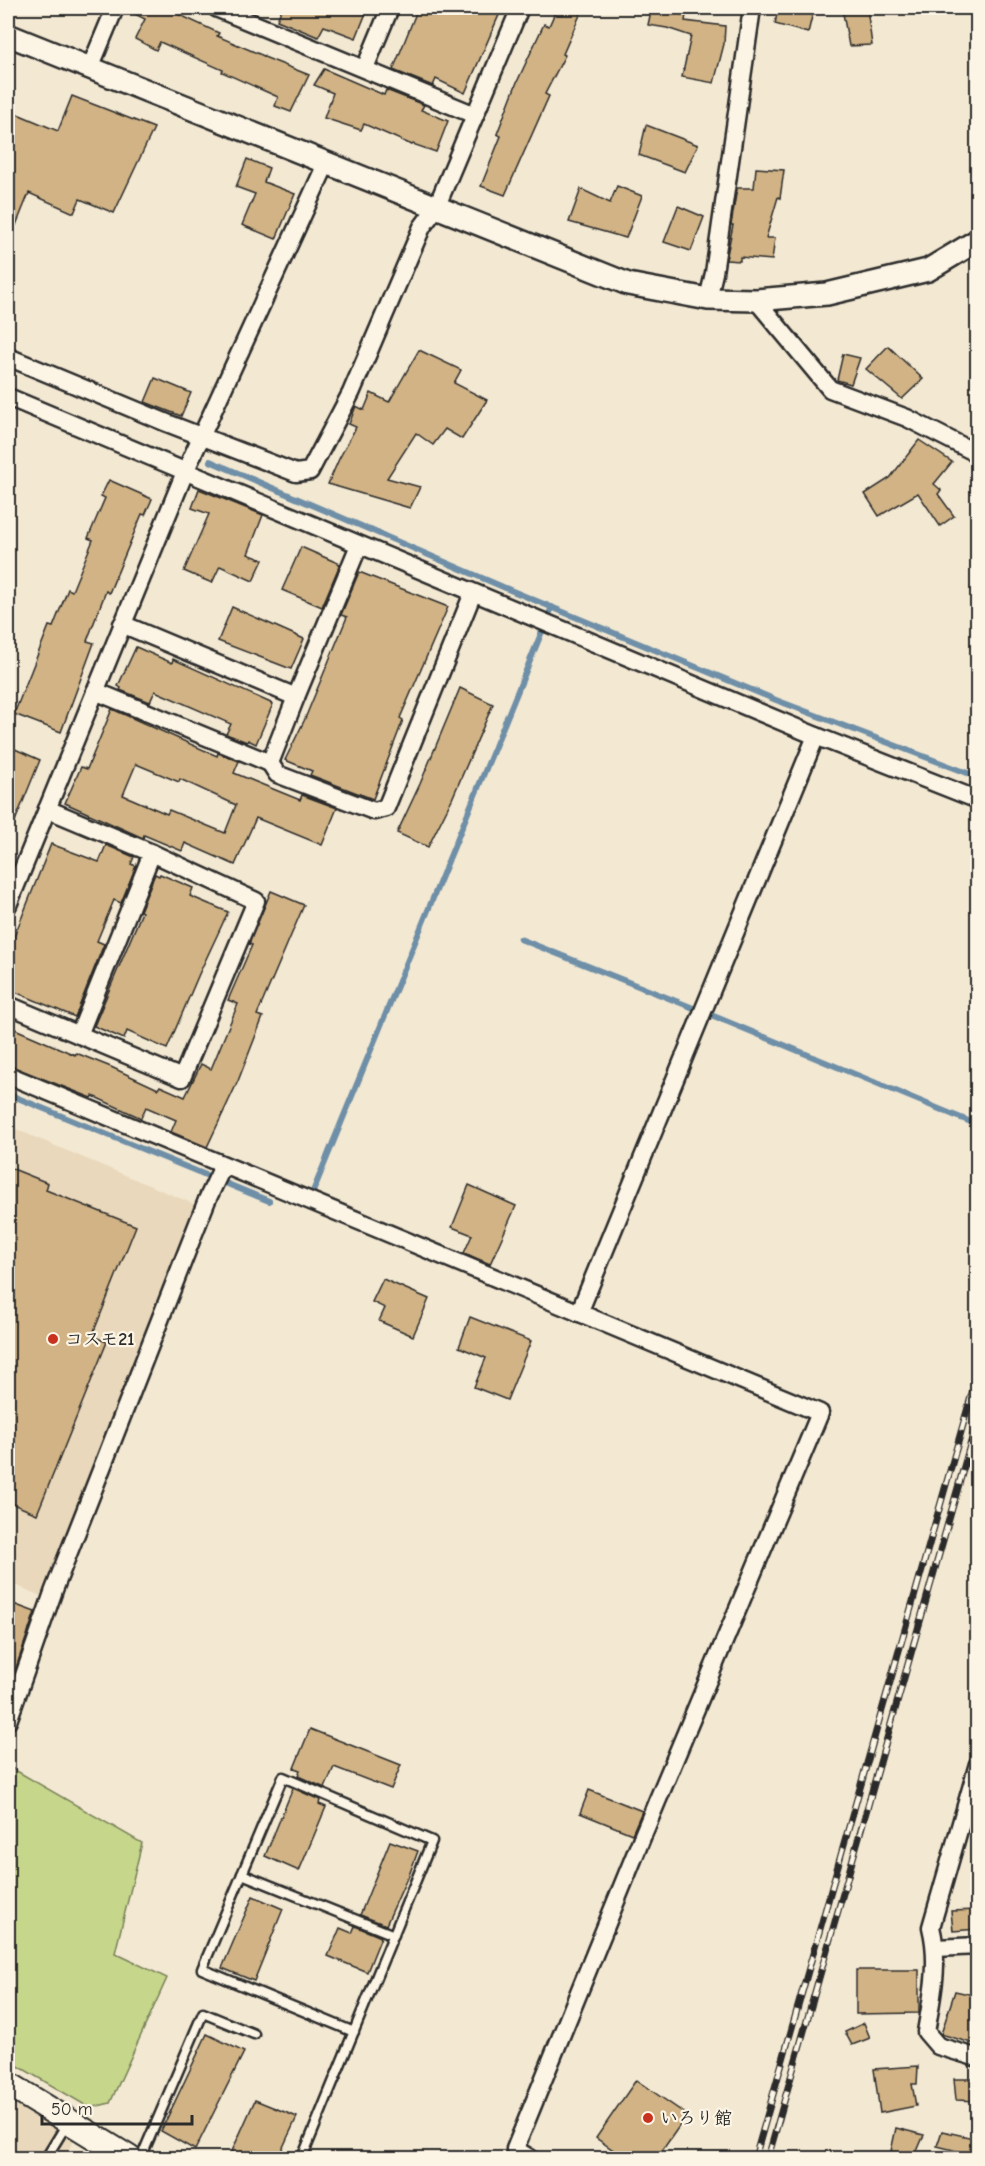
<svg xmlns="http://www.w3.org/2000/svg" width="985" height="2166" font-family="'Comic Neue','Klee One',sans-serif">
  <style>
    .built { fill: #e9d8bb }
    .green { fill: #c6d68a; stroke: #78805a; stroke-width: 1.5 }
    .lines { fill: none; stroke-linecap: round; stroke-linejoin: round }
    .stream { stroke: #6e8fa7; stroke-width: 6 }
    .building { fill: #d1b385; stroke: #2b2b2b; stroke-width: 1.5; fill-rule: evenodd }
    .service-casing { stroke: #2b2b2b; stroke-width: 13 }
    .minor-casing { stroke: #2b2b2b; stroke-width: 21 }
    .tertiary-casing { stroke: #2b2b2b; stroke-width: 26 }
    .secondary-casing { stroke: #2b2b2b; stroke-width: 28 }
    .service { stroke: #fcf5e5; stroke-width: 8 }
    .minor { stroke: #fcf5e5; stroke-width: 16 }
    .tertiary { stroke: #fcf5e5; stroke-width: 21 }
    .secondary { stroke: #fcf5e5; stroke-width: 24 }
    .rail-casing { stroke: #2b2b2b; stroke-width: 7 }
    .rail { stroke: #fcf5e5; stroke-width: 4.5; stroke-dasharray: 14; stroke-linecap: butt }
    .poi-dot { fill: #c8321e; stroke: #fcf5e5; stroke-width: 2 }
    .labels { text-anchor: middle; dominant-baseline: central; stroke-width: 4.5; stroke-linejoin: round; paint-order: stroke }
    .poi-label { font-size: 18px; font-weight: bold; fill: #2b2b2b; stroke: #fcf5e5; text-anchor: start }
  </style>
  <rect width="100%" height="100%" fill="#f3e8d2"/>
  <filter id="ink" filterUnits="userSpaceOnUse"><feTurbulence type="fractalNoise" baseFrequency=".0167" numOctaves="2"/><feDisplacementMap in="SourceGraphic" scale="12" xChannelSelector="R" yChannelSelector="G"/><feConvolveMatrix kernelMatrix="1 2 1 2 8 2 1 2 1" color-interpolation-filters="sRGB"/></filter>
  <g filter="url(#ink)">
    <!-- built -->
    <g class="built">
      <polygon points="8,1126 196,1205 41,1596 8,1582"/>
      <polygon points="8,2095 77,2136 63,2158 8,2158"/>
    </g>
    <!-- green -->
    <polygon class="green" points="8,1766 142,1843 115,1953 167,1978 110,2103 90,2108 8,2060"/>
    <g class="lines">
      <!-- stream -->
      <g class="stream">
        <polyline points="210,461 510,590 776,700 978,777"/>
        <polyline points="520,939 716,1017 978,1125"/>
        <polyline points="8,1094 269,1201"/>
        <polyline points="312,1194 552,607"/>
      </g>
    </g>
    <!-- building -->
    <g class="building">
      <polygon points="125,8 165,8 219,33 217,36 264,56 264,57 309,75 291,112 275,106 278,97 222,72 223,70 160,42 156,50 135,39 145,19 125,9"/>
      <polygon points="282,8 368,8 356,38 324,26 318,37 277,20"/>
      <polygon points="418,8 484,8 499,15 465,93 436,79 433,86 393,70"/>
      <polygon points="557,8 583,8 563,54 565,55 545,94 549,96 505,195 481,186 501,136 497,134 517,82 544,24 549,26"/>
      <polygon points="778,8 814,8 808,33 775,24"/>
      <polygon points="842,8 867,8 872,45 849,46"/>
      <polygon points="651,11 686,15 685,21 725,26 724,44 714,83 682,77 691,36 667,28 648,25"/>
      <polygon points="324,69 384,95 386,90 424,105 421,110 448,121 436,152 413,144 412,145 364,124 361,130 324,118 333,93 314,85"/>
      <polygon points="72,96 154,128 114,213 80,199 74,213 29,193 8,245 8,110 58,131"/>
      <polygon points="646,125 698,145 685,172 639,155"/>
      <polygon points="247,159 269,168 264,182 295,194 276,239 242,225 255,194 236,187"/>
      <polygon points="756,168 784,170 780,198 778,197 766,238 775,238 772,260 740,257 740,261 726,260 733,225 731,225 737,188 754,188"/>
      <polygon points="617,186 642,196 626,238 569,222 581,189 610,203"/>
      <polygon points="678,206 704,217 691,251 664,242"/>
      <polygon points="888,346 923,379 902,399 866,369"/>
      <polygon points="419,350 461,370 454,383 487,400 462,439 445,429 433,445 416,433 387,478 420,487 410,508 328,484 339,459 356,427 349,424 356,406 364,410 371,393 389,402"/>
      <polygon points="843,354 860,358 851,384 837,380"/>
      <polygon points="155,378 191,393 181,416 145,402"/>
      <polygon points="919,440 952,462 934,484 941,490 938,494 954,516 940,526 918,493 879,516 865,494 890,478"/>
      <polygon points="109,480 152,499 145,515 142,514 109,593 106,591 87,641 94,643 61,732 14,714 49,626 53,627 68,589 72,591 93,540 88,538 105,498 101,496"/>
      <polygon points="199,489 263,515 248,554 263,560 253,581 220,566 212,583 184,571 209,514 192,508"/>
      <polygon points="301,547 340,564 322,607 282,590"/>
      <polygon points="359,572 448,607 400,718 403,720 373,799 310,775 312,771 285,760 304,721 347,617 341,615"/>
      <polygon points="232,607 304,639 291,669 218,641"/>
      <polygon points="136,647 172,663 173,659 273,704 256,744 248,740 247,742 226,734 231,724 155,691 150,702 120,690 121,688 118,686"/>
      <polygon points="460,688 493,704 452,799 428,847 397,833 420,784"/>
      <path d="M112,709L217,756L218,753L239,761L234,773L300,800L302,795L337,808L322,845L256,818L235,865L185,843L182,851L144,835L143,838L65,803L81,767L87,769ZM136,764L179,782L180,779L236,805L225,833L169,810L167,814L123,795Z"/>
      <polygon points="8,746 40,760 9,836 8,836"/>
      <polygon points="51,844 99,862 106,845 134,857 131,864 136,866 121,903 114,900 97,941 104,944 75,1017 8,989 8,940 12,942"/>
      <polygon points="155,874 159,876 160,874 193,888 190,896 228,912 199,974 167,1049 127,1031 124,1039 94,1026 142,912 140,911"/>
      <polygon points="271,891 304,905 257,1015 263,1017 238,1081 207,1147 171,1132 176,1120 146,1107 141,1118 93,1096 92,1098 8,1065 8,1026 75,1055 76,1053 111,1067 158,1089 160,1086 185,1097 201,1064 211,1069 238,1004 228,1000 252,945 249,944"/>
      <polygon points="8,1167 48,1183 46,1190 136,1226 92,1336 107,1342 37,1514 8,1502"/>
      <polygon points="469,1185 516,1206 490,1264 464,1253 472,1235 452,1227"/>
      <polygon points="383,1279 429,1299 413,1336 379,1321 385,1308 372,1302"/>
      <polygon points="470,1317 531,1341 507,1400 474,1387 486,1358 459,1347"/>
      <polygon points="8,1602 35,1612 8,1691"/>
      <polygon points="310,1729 401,1765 391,1789 334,1767 325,1788 298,1776 300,1770 294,1768"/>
      <polygon points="293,1788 320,1800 319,1804 326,1807 299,1871 265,1856"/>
      <polygon points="589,1790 642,1811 632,1834 580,1813"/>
      <polygon points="390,1841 418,1851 408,1878 407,1878 386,1925 360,1915"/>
      <polygon points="253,1896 283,1909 254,1981 222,1968"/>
      <polygon points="978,1910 978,1929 953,1931 951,1911"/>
      <polygon points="355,1926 381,1937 367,1972 328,1956 340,1928 352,1933"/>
      <polygon points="856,1970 919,1970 919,2013 856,2014"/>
      <polygon points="955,1991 978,1996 978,2045 941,2034"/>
      <polygon points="864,2023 870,2038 852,2045 845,2032"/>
      <polygon points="207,2034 244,2052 195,2150 161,2131"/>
      <polygon points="918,2066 917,2084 912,2084 916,2106 880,2113 874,2069"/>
      <polygon points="954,2079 978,2079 978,2101 956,2100"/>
      <polygon points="636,2080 687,2115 657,2158 625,2158 596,2138"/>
      <polygon points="255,2100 297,2117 278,2158 229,2158"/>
      <polygon points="896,2128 924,2135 914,2158 891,2151"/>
      <polygon points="942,2131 978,2139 978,2156 937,2146"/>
    </g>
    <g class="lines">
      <defs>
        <g id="service">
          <polyline points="242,1874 394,1935"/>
          <polyline points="46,2158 68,2122"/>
          <polyline points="141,2158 203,2013 254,2034"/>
          <polyline points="302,2158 432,1841 283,1777 202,1969 354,2032"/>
        </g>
        <g id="minor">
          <polyline points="216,8 475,115"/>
          <polyline points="90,68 115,8"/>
          <polyline points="365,68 390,8"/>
          <polyline points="708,299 714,273 752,8"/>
          <polyline points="756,300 830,389 907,418 978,454"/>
          <polyline points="8,357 167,423 296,473 310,471 351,393 422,227 436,208 520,8"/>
          <polyline points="8,397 816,736 978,800"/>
          <polyline points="122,624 296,697 359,545"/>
          <polyline points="95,691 270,763 296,697"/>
          <polyline points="270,763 277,774 374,811 386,808 473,593"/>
          <polyline points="47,809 152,853 79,1035"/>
          <polyline points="8,905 185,472 326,164"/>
          <polyline points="8,1005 182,1078 256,901 152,853"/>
          <polyline points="8,1075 820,1413 643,1835 515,2149 530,2158"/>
          <polyline points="579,1313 816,736"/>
          <polyline points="8,1721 54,1590 207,1200 223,1166"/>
          <path d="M978,1764L931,1927C940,1963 932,1996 926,2032L938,2046L978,2058"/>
          <polyline points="936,1948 978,1946"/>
        </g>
        <polyline id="tertiary" points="8,35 628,284 708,299 756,300 827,294 928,270 978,240"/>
        <polyline id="secondary" points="8,2084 129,2158"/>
      </defs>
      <!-- service casing -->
      <use href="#service" class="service-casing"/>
      <!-- minor casing -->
      <use href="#minor" class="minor-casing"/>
      <!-- tertiary casing -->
      <use href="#tertiary" class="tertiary-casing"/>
      <!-- secondary casing -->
      <use href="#secondary" class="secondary-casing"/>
      <!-- service -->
      <use href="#service" class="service"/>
      <!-- minor -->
      <use href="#minor" class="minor"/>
      <!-- tertiary -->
      <use href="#tertiary" class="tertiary"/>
      <!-- secondary -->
      <use href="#secondary" class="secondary"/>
      <defs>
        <g id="rail">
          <polyline points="755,2158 978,1372"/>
          <polyline points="768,2158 978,1417"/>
        </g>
      </defs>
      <!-- rail casing -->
      <use href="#rail" class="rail-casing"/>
      <!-- rail -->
      <use href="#rail" class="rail"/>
    </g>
  </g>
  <!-- markers -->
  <g class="poi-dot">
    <circle cx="53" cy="1339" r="6"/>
    <circle cx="648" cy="2118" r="6"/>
  </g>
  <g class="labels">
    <!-- poi labels -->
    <g class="poi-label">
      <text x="65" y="1339">コスモ21</text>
      <text x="660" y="2118">いろり館</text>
    </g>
  </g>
  <!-- margin -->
  <rect width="985" height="2166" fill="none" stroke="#fcf5e5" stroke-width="30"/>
  <rect x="15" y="15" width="955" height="2136" fill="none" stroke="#2b2b2b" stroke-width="2" filter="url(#ink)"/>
  <!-- scale -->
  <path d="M42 2115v9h150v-9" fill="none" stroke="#2b2b2b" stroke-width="3"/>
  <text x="51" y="2115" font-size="18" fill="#2b2b2b" stroke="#fcf5e5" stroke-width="4.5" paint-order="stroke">50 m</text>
</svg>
